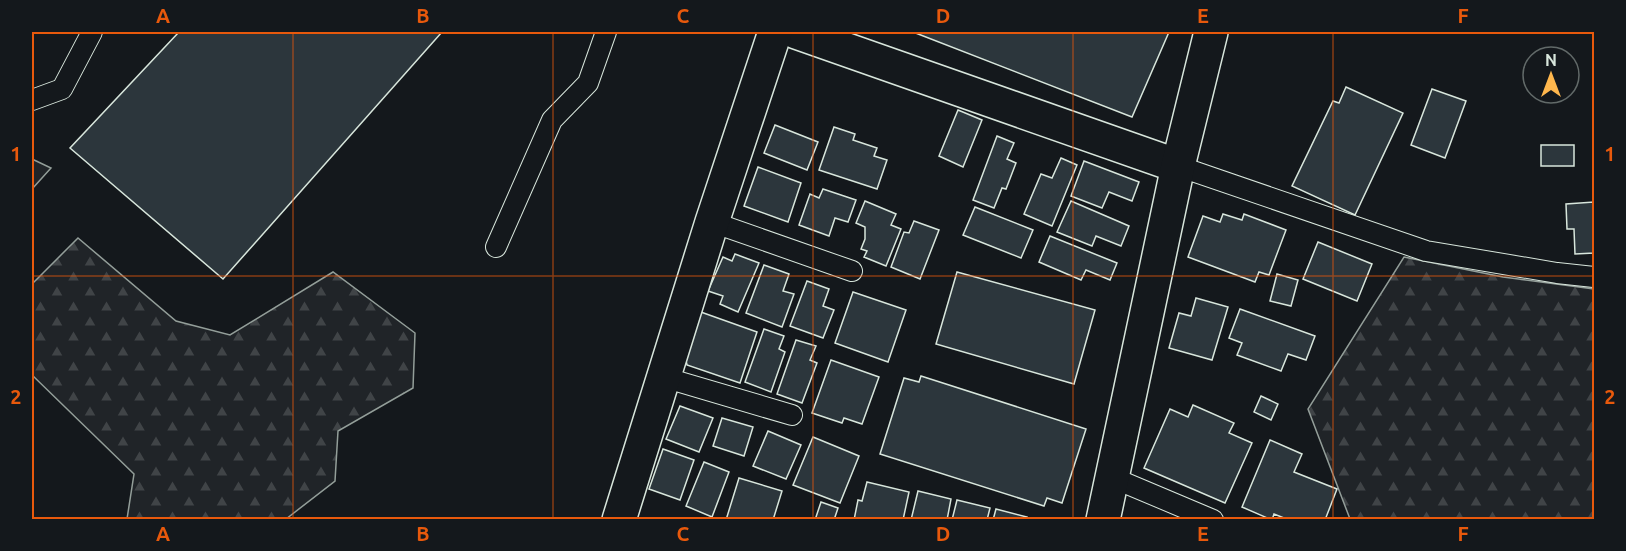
<svg xmlns="http://www.w3.org/2000/svg" width="1626" height="551" font-family="Ubuntu,sans-serif">
  <style>
    .forest { fill: url(#forest-firs); stroke: #939e99; stroke-width: 1.5 }
    .building { fill: #2c363c; stroke: #d8e6dc; stroke-width: 1.5 }
    .lines { fill: none; stroke-linecap: round; stroke-linejoin: round }
    .service-casing { stroke: #d8e6dc; stroke-width: 22 }
    .minor-casing { stroke: #d8e6dc; stroke-width: 36 }
    .service { stroke: #14181c; stroke-width: 20 }
    .minor { stroke: #14181c; stroke-width: 33 }
    .grid { fill: none; stroke: #e8590c; stroke-width: 1.5; stroke-opacity: 0.55 }
    .neatline { fill: none; stroke: #e8590c; stroke-width: 2 }
    .grid-label { font-size: 20px; text-anchor: middle; font-weight: bold; fill: #e8590c }
  </style>
  <defs>
    <pattern id="forest-firs" width="22" height="20" patternUnits="userSpaceOnUse" patternTransform="scale(1.5)"><rect width="22" height="20" fill="#202428"/><path d="M5 1l3.5 6h-7zM16 11l3.5 6h-7z" fill="#404447"/></pattern>
  </defs>
  <rect width="100%" height="100%" fill="#14181c"/>
  <!-- forest -->
  <g class="forest">
    <polygon points="32,159 51,168 32,189"/>
    <polygon points="78,238 176,321 230,335 333,272 415,333 413,388 338,431 335,481 286,519 127,519 134,474 32,375 32,284"/>
    <polygon points="1404,257 1503,277 1594,289 1594,519 1350,519 1308,409"/>
  </g>
  <!-- building -->
  <g class="building">
    <polygon points="179,32 442,32 223,279 70,148"/>
    <polygon points="913,32 1169,32 1132,117"/>
    <polygon points="1346,87 1403,113 1355,215 1292,186 1333,101 1339,103"/>
    <polygon points="1432,89 1466,101 1445,158 1411,145"/>
    <polygon points="958,110 982,120 963,167 939,156"/>
    <polygon points="775,125 818,142 807,170 764,153"/>
    <polygon points="834,127 855,134 853,140 877,148 874,156 887,160 877,189 819,170"/>
    <polygon points="997,136 1014,143 1007,159 1016,163 1006,189 1002,188 994,208 973,200"/>
    <rect x="1541" y="145" width="33" height="21"/>
    <polygon points="1061,158 1077,165 1052,226 1024,214 1041,174 1052,178"/>
    <polygon points="1084,161 1139,182 1132,201 1109,192 1102,208 1071,196"/>
    <polygon points="758,167 801,183 788,222 744,206"/>
    <polygon points="823,189 856,200 848,222 835,218 829,236 799,225 810,194 819,198"/>
    <polygon points="865,201 896,214 891,225 901,229 886,266 864,257 867,251 861,249 865,239 865,227 856,223"/>
    <polygon points="1071,201 1129,226 1121,246 1096,236 1092,246 1057,232"/>
    <polygon points="1594,202 1594,253 1575,254 1574,229 1567,229 1566,204"/>
    <polygon points="975,207 1033,230 1021,258 963,235"/>
    <polygon points="1223,214 1242,220 1244,214 1286,230 1269,275 1259,272 1255,282 1188,257 1203,216 1220,222"/>
    <polygon points="914,221 939,230 920,279 891,267 904,232 909,233"/>
    <polygon points="1050,236 1117,263 1110,280 1086,270 1081,280 1039,262"/>
    <polygon points="1318,242 1372,264 1357,301 1303,279"/>
    <polygon points="735,254 759,263 738,312 720,304 723,296 708,291 723,257 732,261"/>
    <polygon points="764,265 789,274 783,291 794,294 782,327 746,313"/>
    <polygon points="957,272 1095,310 1074,384 936,344"/>
    <polygon points="1277,274 1298,280 1291,306 1270,301"/>
    <polygon points="807,281 829,289 823,306 834,310 823,338 790,326"/>
    <polygon points="853,292 906,310 888,362 835,343"/>
    <polygon points="1196,298 1228,307 1212,360 1169,348 1179,313 1191,316"/>
    <polygon points="1240,309 1315,336 1306,360 1288,354 1281,371 1237,355 1242,343 1229,338"/>
    <polygon points="698,311 757,332 740,383 687,365 684,352"/>
    <polygon points="764,329 784,336 779,349 785,352 771,392 745,382"/>
    <polygon points="796,340 816,346 810,360 817,363 802,403 777,394"/>
    <polygon points="831,360 879,377 862,424 844,418 842,423 812,413"/>
    <polygon points="921,376 1086,429 1062,503 1047,498 1044,506 880,454 904,378 919,382"/>
    <polygon points="1261,396 1278,404 1271,420 1254,412"/>
    <polygon points="1193,405 1234,423 1229,433 1252,443 1225,503 1144,468 1170,409 1188,417"/>
    <polygon points="680,406 713,418 699,452 666,439"/>
    <polygon points="722,418 753,427 744,456 713,446"/>
    <polygon points="768,431 801,445 786,479 753,466"/>
    <polygon points="813,437 859,456 840,503 793,485"/>
    <polygon points="1270,440 1302,454 1294,472 1337,489 1325,520 1289,520 1274,514 1272,520 1242,507"/>
    <polygon points="663,449 694,460 680,500 649,489"/>
    <polygon points="704,462 729,472 712,517 686,506"/>
    <polygon points="739,478 782,491 773,520 726,520"/>
    <polygon points="867,482 909,492 903,520 854,520 858,500 862,501"/>
    <polygon points="918,491 951,499 947,520 911,520"/>
    <polygon points="957,500 990,508 987,520 952,520"/>
    <polygon points="821,502 838,508 834,520 815,520"/>
    <polygon points="996,509 1027,517 1026,520 993,520"/>
  </g>
  <g class="lines">
    <defs>
      <g id="service">
        <polyline points="32,100 62,89 92,32"/>
        <polyline points="1178,166 1426,251 1557,273 1594,277"/>
        <polyline points="712,222 852,271"/>
        <polyline points="496,247 552,120 588,83 606,32"/>
        <polyline points="663,377 792,415"/>
        <polyline points="1111,477 1213,520"/>
      </g>
      <g id="minor">
        <polyline points="796,32 1178,166"/>
        <polyline points="619,520 712,222 775,32"/>
        <polyline points="1103,520 1178,166 1211,32"/>
      </g>
    </defs>
    <!-- service casing -->
    <use href="#service" class="service-casing"/>
    <!-- minor casing -->
    <use href="#minor" class="minor-casing"/>
    <!-- service -->
    <use href="#service" class="service"/>
    <!-- minor -->
    <use href="#minor" class="minor"/>
  </g>
  <!-- grid -->
  <path class="grid" d="M293,32V520M553,32V520M813,32V520M1073,32V520M1333,32V520M32,276H1594"/>
  <!-- border -->
  <rect width="1626" height="551" fill="none" stroke="#14181c" stroke-width="66"/>
  <!-- north arrow -->
  <g transform="translate(1551 75)"><circle r="28" fill="#14181c" stroke="#626a69" stroke-width="1.5"/>
  <path d="M0-4.5L10 22L0 15L-10 22Z" fill="#ffb74d"/>
  <text y="-9" font-size="16" font-weight="bold" text-anchor="middle" fill="#d8e6dc">N</text>
  </g>
  <rect x="33" y="33" width="1560" height="485" class="neatline"/>
  <g class="grid-label">
    <text x="163" y="23">A</text>
    <text x="423" y="23">B</text>
    <text x="683" y="23">C</text>
    <text x="943" y="23">D</text>
    <text x="1203" y="23">E</text>
    <text x="1463" y="23">F</text>
    <text x="16" y="161">1</text>
    <text x="1610" y="161">1</text>
    <text x="16" y="404">2</text>
    <text x="1610" y="404">2</text>
    <text x="163" y="541">A</text>
    <text x="423" y="541">B</text>
    <text x="683" y="541">C</text>
    <text x="943" y="541">D</text>
    <text x="1203" y="541">E</text>
    <text x="1463" y="541">F</text>
  </g>
</svg>
